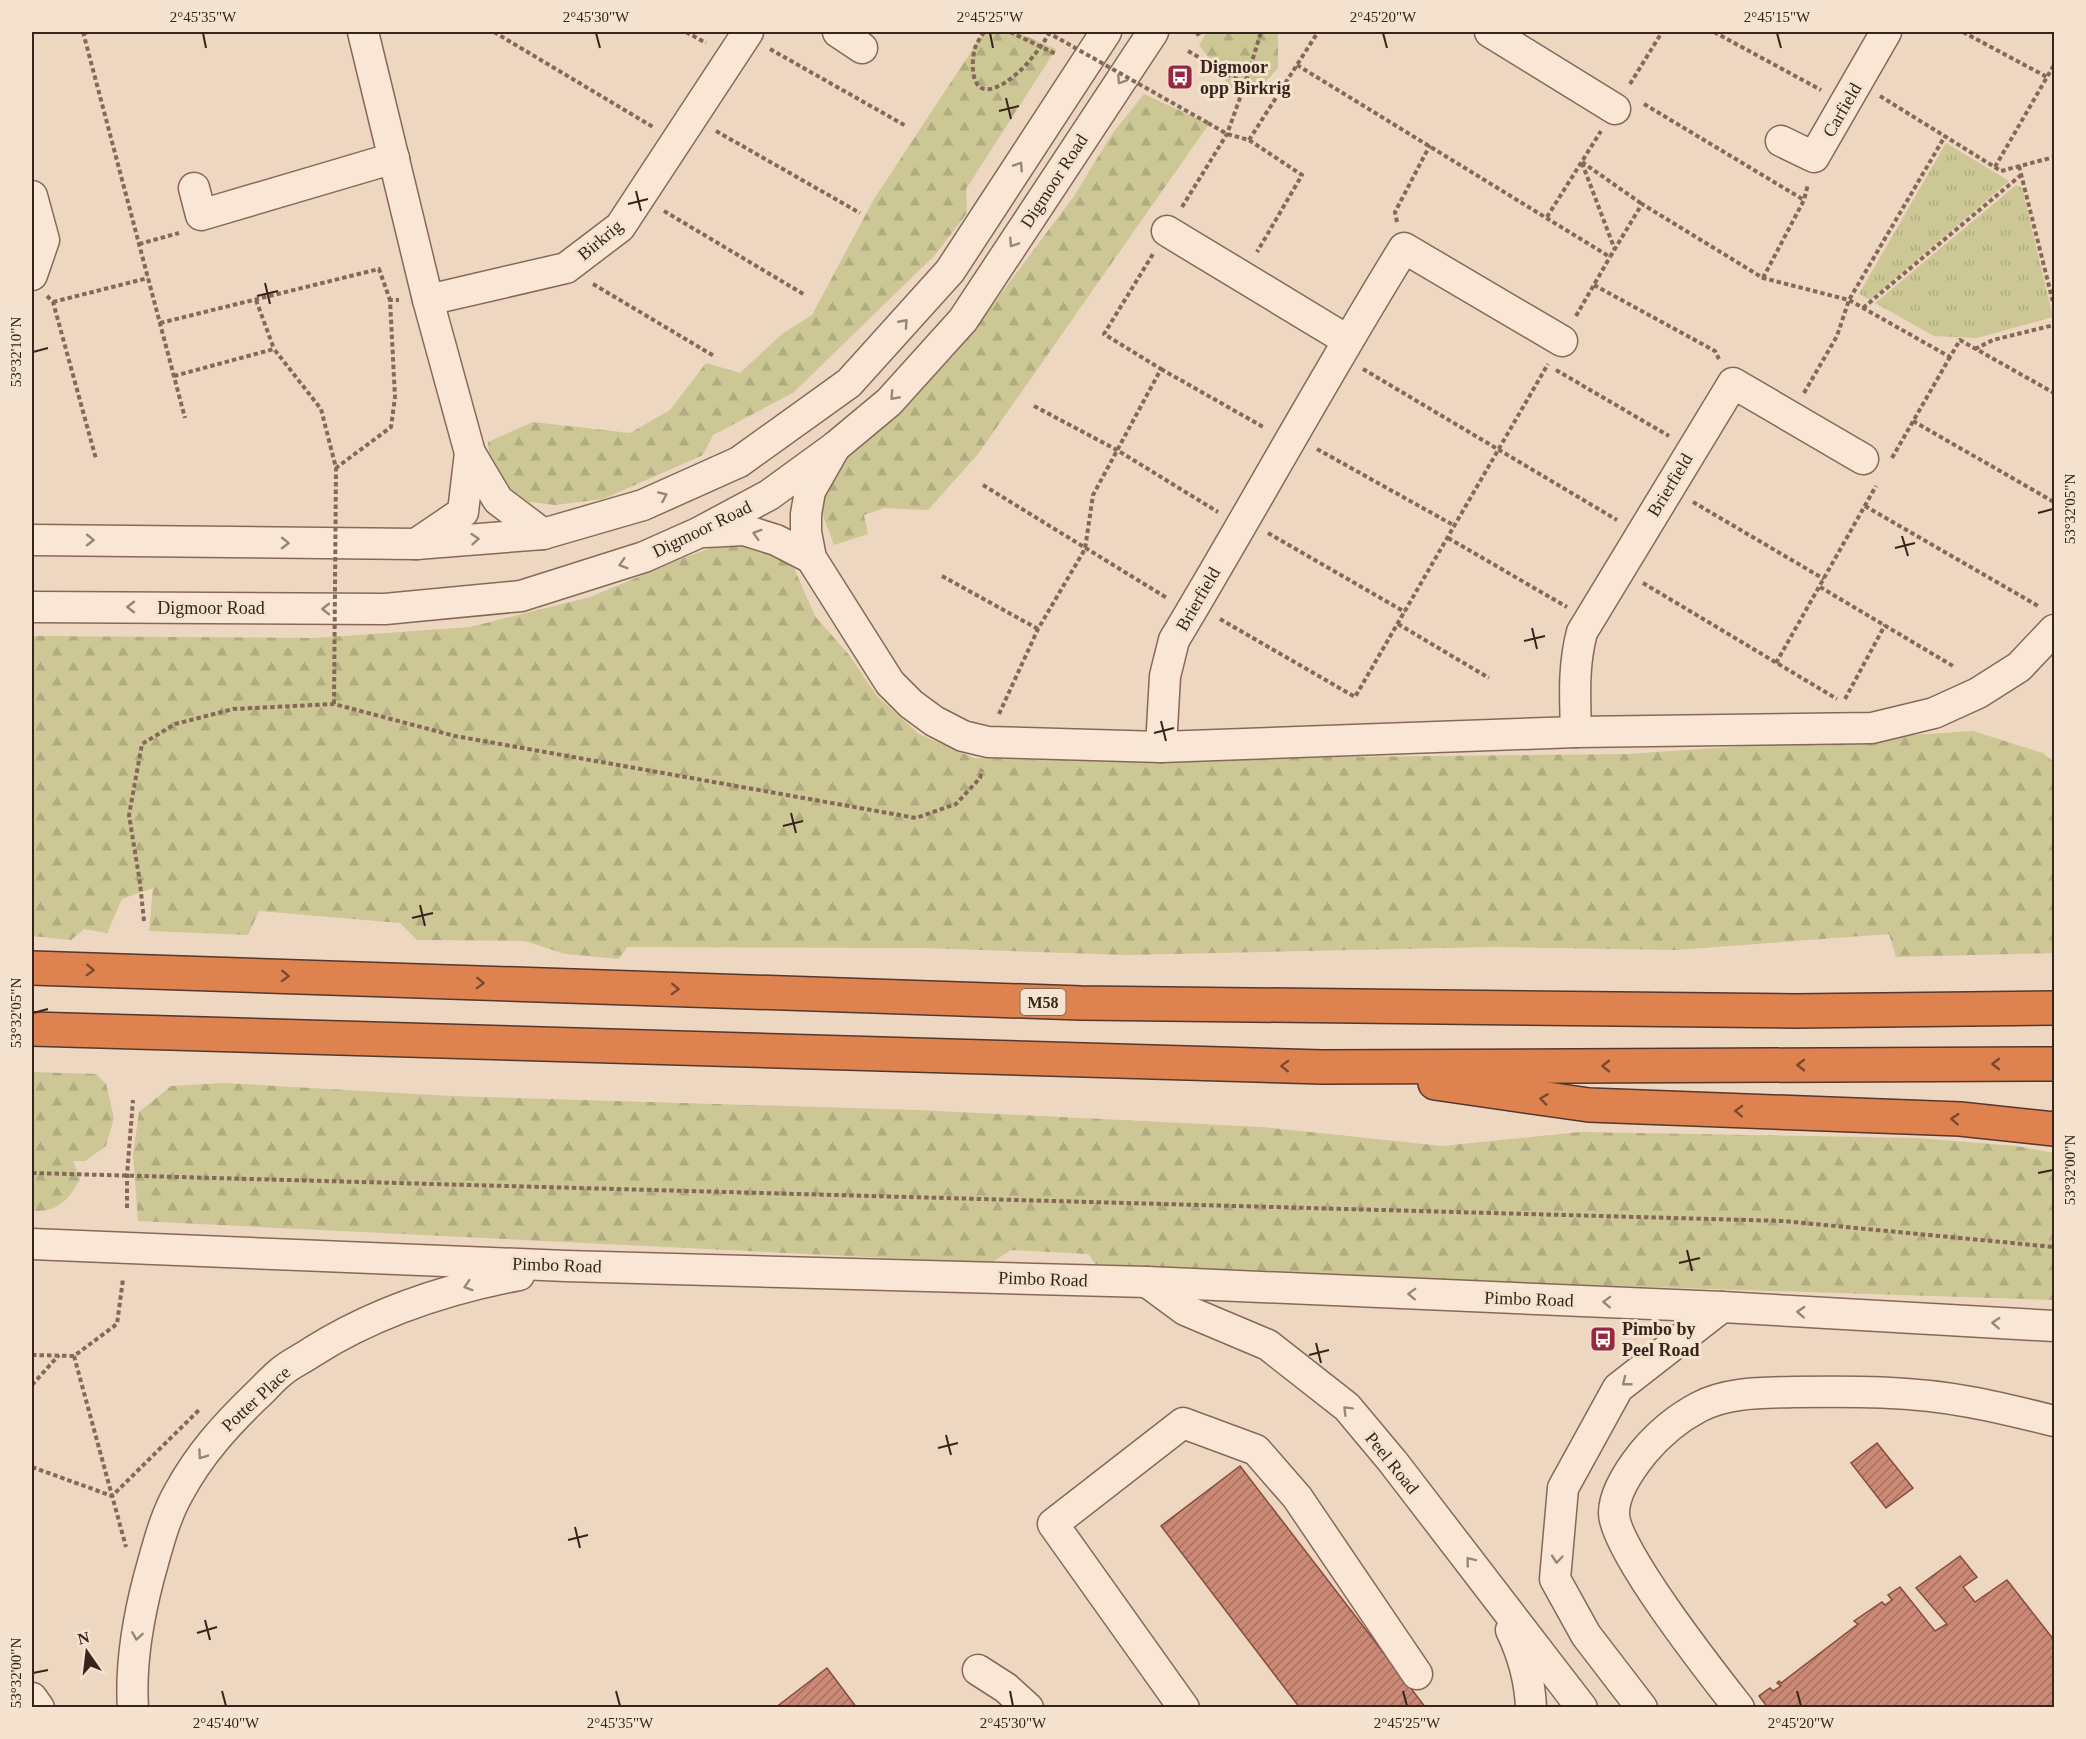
<svg xmlns="http://www.w3.org/2000/svg" width="2086" height="1739" font-family="Georgia,serif">
  <style>
    .grass { fill: url(#grass-tufts) }
    .forest { fill: url(#forest-firs) }
    .building { fill: url(#building-hatch); stroke: #864c3e; stroke-width: 1.5 }
    .lines { fill: none; stroke-linecap: round; stroke-linejoin: round }
    .minor-casing { stroke: #876858; stroke-width: 33 }
    .highway-casing { stroke: #54372d; stroke-width: 36 }
    .path { stroke: #876858; stroke-width: 4; stroke-dasharray: 4.5 3; stroke-linecap: butt }
    .minor { stroke: #f9e6d4; stroke-width: 30 }
    .highway { stroke: #de8350; stroke-width: 33 }
    .path-bridge { stroke: #876858; stroke-width: 4; stroke-dasharray: 4.5 3; stroke-linecap: butt }
    .oneway { stroke: #988578 }
    .oneway2 { stroke: #794a31 }
    .ticks { fill: none; stroke: #36241d; stroke-width: 2 }
    .labels { text-anchor: middle; dominant-baseline: central; stroke-width: 6; stroke-linejoin: round; paint-order: stroke }
    .shield { fill: #f5e3d0; stroke: #6f5d53; stroke-width: 1.5 }
    .shield-label { font-size: 16px; font-weight: bold; fill: #36241d }
    .poi-label { font-size: 18px; font-weight: bold; fill: #36241d; stroke: #f5e3d0; text-anchor: start }
    .street-label { font-size: 18px; fill: #36241d; stroke: #f5e3d0 }
    .neatline { fill: none; stroke: #36241d; stroke-width: 2 }
    .ticks-label { font-size: 15px; text-anchor: middle; fill: #36241d }
  </style>
  <defs>
    <pattern id="grass-tufts" width="24" height="20" patternUnits="userSpaceOnUse" patternTransform="scale(1.5)"><rect width="24" height="20" fill="#ccc795"/><path d="M3 7l-1-3M5 7V3M7 7l1-3M15 17l-1-3M17 17v-4M19 17l1-3" fill="none" stroke="#b0ab80"/></pattern>
    <pattern id="forest-firs" width="22" height="20" patternUnits="userSpaceOnUse" patternTransform="scale(1.5)"><rect width="22" height="20" fill="#ccc795"/><path d="M5 1l3.5 6h-7zM16 11l3.5 6h-7z" fill="#b0ab80"/></pattern>
    <pattern id="building-hatch" width="6" height="6" patternUnits="userSpaceOnUse" patternTransform="scale(1.5)"><rect width="6" height="6" fill="#cc8976"/><path d="M-1 1l2-2M0 6l6-6M5 7l2-2" fill="none" stroke="#a67060"/></pattern>
  </defs>
  <rect width="100%" height="100%" fill="#eed7c0"/>
  <!-- grass -->
  <g class="grass">
    <polygon points="1946,143 2009,181 1870,300 1859,294"/>
    <polygon points="2016,185 2022,188 2053,317 1977,338 1934,336 1875,303"/>
  </g>
  <!-- forest -->
  <g class="forest">
    <polygon points="984,32 1016,32 1056,49 966,189 967,213 935,255 793,393 713,435 703,455 603,499 555,505 529,502 506,490 490,466 488,442 533,422 630,433 670,410 706,363 740,373 782,334 812,315 874,199"/>
    <polygon points="1207,32 1278,32 1278,68 1260,88 1231,88 1199,45"/>
    <polygon points="1144,94 1209,124 978,454 928,510 885,508 864,515 868,534 834,545 821,511 830,472 979,323 1074,196 1112,134"/>
    <polygon points="747,544 769,551 794,568 815,616 849,655 877,696 919,734 974,758 1053,760 1627,754 1973,731 2043,753 2054,762 2054,953 1896,957 1889,934 1676,950 1491,947 1126,955 922,948 627,947 619,959 565,954 525,941 417,940 400,923 259,911 248,935 149,931 153,888 122,899 107,933 84,929 71,940 32,936 32,636 316,638 470,627 590,597 686,557 717,546"/>
    <path d="M32,1072L96,1074L106,1084L114,1118L106,1146L85,1161H73L80,1179C68,1201 58,1212 32,1211Z"/>
    <polygon points="225,1083 451,1096 917,1110 1263,1127 1442,1146 1580,1132 1918,1138 2016,1146 2054,1153 2054,1300 1433,1280 1097,1266 1088,1254 1011,1250 991,1263 138,1221 133,1154 139,1112 171,1086"/>
  </g>
  <!-- building -->
  <g class="building">
    <polygon points="1877,1443 1913,1488 1886,1508 1851,1463"/>
    <polygon points="1240,1466 1426,1708 1300,1708 1161,1526"/>
    <polygon points="1960,1556 1977,1577 1963,1587 1975,1602 2007,1580 2054,1640 2054,1708 1768,1708 1759,1696 1770,1688 1773,1691 1781,1686 1777,1683 1779,1681 1781,1683 1858,1624 1854,1621 1882,1602 1885,1605 1892,1600 1888,1595 1900,1587 1935,1631 1947,1624 1916,1588"/>
    <polygon points="827,1668 857,1708 775,1708"/>
  </g>
  <g class="lines">
    <defs>
      <g id="minor">
        <polyline points="363,32 428,300 470,453 498,500 543,534"/>
        <polyline points="838,32 862,48"/>
        <polyline points="1490,32 1615,109"/>
        <polyline points="1781,141 1814,157 1886,32"/>
        <polyline points="194,188 201,215 394,158"/>
        <polyline points="32,196 44,240 32,275"/>
        <polyline points="1167,231 1347,340"/>
        <polyline points="428,300 566,268 620,227 748,32"/>
        <polyline points="835,447 810,491 806,514 806,532 811,558 890,683 911,704 934,721 963,736 988,742 1161,747 1576,732 1872,728 1934,713 1978,693 2019,667 2054,630"/>
        <polyline points="706,532 744,530 776,540 811,558"/>
        <polyline points="32,540 416,544 543,534 643,505 739,462 849,383 950,271 1106,32"/>
        <polyline points="416,544 463,512 470,453"/>
        <polyline points="32,607 385,609 521,596 644,557 698,533 769,495 835,447 889,402 963,320 1153,32"/>
        <path d="M1576,732C1575,697 1573,666 1582,632L1733,383L1863,459"/>
        <path d="M1161,747L1165,676L1174,640C1252,510 1324,377 1404,248L1562,341"/>
        <polyline points="32,1244 566,1266 1147,1282 1722,1307 2054,1326"/>
        <polyline points="1147,1282 1185,1310 1268,1345 1347,1407 1393,1462 1582,1708"/>
        <path d="M1511,1630C1523,1655 1530,1680 1531,1708"/>
        <polyline points="978,1670 1006,1688 1028,1708"/>
        <polyline points="32,1698 39,1708"/>
        <path d="M133,1708C130,1664 138,1619 149,1577C157,1549 164,1518 179,1492C199,1455 225,1426 255,1397C264,1389 272,1379 281,1372C290,1364 302,1359 312,1352C375,1312 446,1289 519,1275"/>
        <polyline points="1184,1708 1053,1524 1183,1423 1256,1450 1297,1497 1417,1674"/>
        <polyline points="1642,1708 1586,1635 1555,1579 1563,1488 1618,1388 1722,1307"/>
        <path d="M1739,1708C1714,1676 1613,1548 1614,1513C1614,1492 1631,1468 1643,1453C1658,1435 1678,1418 1699,1407C1728,1392 1762,1393 1793,1392C1852,1391 1912,1391 1970,1402C1998,1407 2026,1414 2054,1421"/>
      </g>
      <g id="highway">
        <polyline points="32,968 1081,1003 1795,1011 2054,1008"/>
        <polyline points="32,1029 1322,1067 2054,1064"/>
        <polyline points="1435,1083 1589,1105 1960,1119 2054,1129"/>
      </g>
    </defs>
    <!-- minor casing -->
    <use href="#minor" class="minor-casing"/>
    <!-- highway casing -->
    <use href="#highway" class="highway-casing"/>
    <!-- path -->
    <g class="path">
      <polyline points="83,32 185,418"/>
      <polyline points="494,32 653,127"/>
      <polyline points="686,32 706,43"/>
      <path d="M984,32C981,37 977,42 975,48C971,63 970,96 994,88C1017,80 1039,51 1050,32"/>
      <polyline points="1010,32 1056,54"/>
      <polyline points="1714,32 1821,90"/>
      <polyline points="1963,32 2047,77"/>
      <polyline points="83,33 89,32"/>
      <polyline points="1196,35 1201,32"/>
      <polyline points="770,49 906,126"/>
      <polyline points="1188,51 1245,84"/>
      <polyline points="1297,65 1610,257 1642,204 1763,278 1849,300 1950,357 1960,340 2054,393"/>
      <polyline points="1630,84 1662,32"/>
      <polyline points="1880,96 2001,171 2054,157"/>
      <polyline points="1644,104 1804,200"/>
      <polyline points="1208,123 1227,134 1249,140 1302,175 1257,252"/>
      <polyline points="716,131 860,213"/>
      <polyline points="1249,140 1318,32"/>
      <polyline points="1582,162 1642,204"/>
      <polyline points="1582,163 1615,250"/>
      <polyline points="2019,166 2054,306"/>
      <polyline points="1995,167 2054,65"/>
      <polyline points="1182,207 1227,134 1245,84 1261,32"/>
      <polyline points="664,211 805,295"/>
      <polyline points="1547,217 1601,131"/>
      <polyline points="1397,222 1395,212 1430,145"/>
      <polyline points="139,244 179,233"/>
      <polyline points="1763,278 1804,200 1808,184"/>
      <polyline points="593,284 714,356"/>
      <polyline points="1594,285 1715,351 1719,359"/>
      <polyline points="47,296 53,302 96,459"/>
      <polyline points="256,300 274,349"/>
      <polyline points="53,302 148,278"/>
      <polyline points="1863,308 2021,175"/>
      <polyline points="1576,316 1610,257"/>
      <polyline points="160,323 379,269 390,300"/>
      <polyline points="1975,349 1993,340 2054,325"/>
      <polyline points="1161,369 1265,428"/>
      <polyline points="1363,369 1617,520"/>
      <polyline points="1556,370 1669,436"/>
      <polyline points="174,376 274,349 321,409 336,468 391,427 395,397 390,300 399,300"/>
      <polyline points="1804,393 1837,336 1849,300 1945,136"/>
      <polyline points="1034,406 1117,450 1218,512"/>
      <polyline points="1913,421 2054,502"/>
      <polyline points="1317,449 1455,526"/>
      <polyline points="1892,458 1950,357"/>
      <polyline points="983,485 1167,598"/>
      <polyline points="1693,502 1824,579"/>
      <polyline points="1865,506 2038,606"/>
      <polyline points="1268,533 1405,612"/>
      <polyline points="1448,538 1567,607"/>
      <polyline points="942,576 1038,629"/>
      <polyline points="1643,583 1837,699"/>
      <polyline points="1820,587 1953,666"/>
      <polyline points="1220,619 1355,697 1548,364"/>
      <polyline points="1398,624 1489,678"/>
      <polyline points="1776,663 1876,486"/>
      <polyline points="1845,699 1885,625"/>
      <polyline points="999,714 1038,629 1085,549 1093,495 1161,369 1104,334 1153,254"/>
      <polyline points="144,921 140,883 129,815 142,744 175,724 233,709 334,704 455,736 916,818 956,804 980,778 982,770"/>
      <polyline points="32,1173 1783,1221 2054,1247"/>
      <polyline points="127,1208 127,1175 133,1100"/>
      <polyline points="32,1355 74,1356 117,1324 123,1279"/>
      <polyline points="74,1356 126,1547"/>
      <polyline points="32,1385 59,1355"/>
      <polyline points="32,1467 112,1496 200,1409"/>
    </g>
    <!-- minor -->
    <use href="#minor" class="minor"/>
    <!-- highway -->
    <use href="#highway" class="highway"/>
    <!-- path-bridge -->
    <g class="path-bridge">
      <polyline points="1047,32 1208,123"/>
      <polyline points="334,704 336,468"/>
    </g>
  </g>
  <!-- one-way arrows -->
  <defs><path id="oneway-chevron" d="M-2-3.5L2.5 0L-2 3.5" fill="none" stroke-width="1.6" stroke-linecap="round" stroke-linejoin="round" transform="scale(1.5)"/></defs>
  <g class="oneway">
    <use href="#oneway-chevron" transform="translate(1121 80) rotate(123)"/>
    <use href="#oneway-chevron" transform="translate(1019 166) rotate(-57)"/>
    <use href="#oneway-chevron" transform="translate(1013 243) rotate(123)"/>
    <use href="#oneway-chevron" transform="translate(904 323) rotate(-48)"/>
    <use href="#oneway-chevron" transform="translate(894 396) rotate(133)"/>
    <use href="#oneway-chevron" transform="translate(663 496) rotate(-24)"/>
    <use href="#oneway-chevron" transform="translate(757 534) rotate(-163)"/>
    <use href="#oneway-chevron" transform="translate(475 539) rotate(-5)"/>
    <use href="#oneway-chevron" transform="translate(90 540) rotate(1)"/>
    <use href="#oneway-chevron" transform="translate(285 543) rotate(1)"/>
    <use href="#oneway-chevron" transform="translate(623 564) rotate(163)"/>
    <use href="#oneway-chevron" transform="translate(131 607) rotate(-180)"/>
    <use href="#oneway-chevron" transform="translate(326 609) rotate(-180)"/>
    <use href="#oneway-chevron" transform="translate(468 1286) rotate(163)"/>
    <use href="#oneway-chevron" transform="translate(1412 1294) rotate(-178)"/>
    <use href="#oneway-chevron" transform="translate(1607 1302) rotate(-178)"/>
    <use href="#oneway-chevron" transform="translate(1801 1312) rotate(-177)"/>
    <use href="#oneway-chevron" transform="translate(1996 1323) rotate(-177)"/>
    <use href="#oneway-chevron" transform="translate(1626 1382) rotate(142)"/>
    <use href="#oneway-chevron" transform="translate(1347 1410) rotate(-135)"/>
    <use href="#oneway-chevron" transform="translate(202 1455) rotate(125)"/>
    <use href="#oneway-chevron" transform="translate(1557 1559) rotate(95)"/>
    <use href="#oneway-chevron" transform="translate(1470 1561) rotate(-128)"/>
    <use href="#oneway-chevron" transform="translate(137 1636) rotate(99)"/>
  </g>
  <g class="oneway2">
    <use href="#oneway-chevron" transform="translate(90 970) rotate(2)"/>
    <use href="#oneway-chevron" transform="translate(285 976) rotate(2)"/>
    <use href="#oneway-chevron" transform="translate(480 983) rotate(2)"/>
    <use href="#oneway-chevron" transform="translate(675 989) rotate(2)"/>
    <use href="#oneway-chevron" transform="translate(1996 1064) rotate(180)"/>
    <use href="#oneway-chevron" transform="translate(1801 1065) rotate(180)"/>
    <use href="#oneway-chevron" transform="translate(1285 1066) rotate(-178)"/>
    <use href="#oneway-chevron" transform="translate(1606 1066) rotate(180)"/>
    <use href="#oneway-chevron" transform="translate(1544 1099) rotate(-172)"/>
    <use href="#oneway-chevron" transform="translate(1739 1111) rotate(-178)"/>
    <use href="#oneway-chevron" transform="translate(1955 1119) rotate(-177)"/>
  </g>
  <!-- ticks -->
  <path class="ticks" d="M203,33L206,48M596,33L600,48M990,33L993,48M1383,33L1387,48M1777,33L1781,48M1006,98L1011,119M999,111L1019,106M636,191L641,211M628,204L648,199M265,283L270,304M257,296L278,291M33,352L48,348M2038,513L2053,509M1902,536L1908,556M1895,548L1915,543M1532,628L1537,649M1524,641L1545,636M1161,721L1166,741M1154,733L1174,728M791,813L796,833M783,826L803,821M420,905L425,926M412,918L433,913M33,1013L48,1009M2038,1173L2053,1170M1687,1250L1692,1271M1679,1263L1700,1258M1316,1343L1321,1363M1309,1355L1329,1350M946,1435L951,1455M938,1448L958,1443M575,1527L580,1548M568,1540L588,1535M205,1620L210,1640M197,1633L217,1627M33,1673L48,1670M222,1691L226,1706M616,1691L620,1706M1010,1691L1013,1706M1403,1691L1407,1706M1797,1691L1801,1706"/>
  <!-- icons -->
  <defs>
    <symbol id="bus-square" viewBox="-11 -11 22 22"><rect x="-9" y="-9" width="18" height="18" rx="4" fill="#96283f" stroke="#f5e3d0"/><path d="M-5-6H5V4H4V6H2V4H-2V6H-4V4H-5ZM-3.5-4V0h7V-4ZM-3.5 1.2v1.5H-2V1.2ZM2 1.2v1.5H3.5V1.2Z" fill="#fff"/></symbol>
  </defs>
  <g fill-rule="evenodd">
    <use href="#bus-square" x="1165" y="62" width="30" height="30"/>
    <use href="#bus-square" x="1588" y="1324" width="30" height="30"/>
  </g>
  <g class="labels">
    <!-- shield labels -->
    <rect class="shield" x="1020.5" y="989" width="45" height="26" rx="4.5"/>
    <g class="shield-label">
      <text x="1043" y="1002">M58</text>
    </g>
    <!-- poi labels -->
    <g class="poi-label">
      <text x="1200" y="67">Digmoor<tspan x="1200" dy="21">opp Birkrig</tspan></text>
      <text x="1622" y="1329">Pimbo by<tspan x="1622" dy="21">Peel Road</tspan></text>
    </g>
    <!-- street labels -->
    <g class="street-label">
      <text transform="translate(1842 110) rotate(-60)">Carfield</text>
      <text transform="translate(1054 181) rotate(-57)">Digmoor Road</text>
      <text transform="translate(600 240) rotate(-40)">Birkrig</text>
      <text transform="translate(1670 485) rotate(-59)">Brierfield</text>
      <text transform="translate(702 529) rotate(-26)">Digmoor Road</text>
      <text transform="translate(1198 599) rotate(-60)">Brierfield</text>
      <text x="211" y="608">Digmoor Road</text>
      <text transform="translate(557 1265) rotate(2)">Pimbo Road</text>
      <text transform="translate(1043 1279) rotate(2)">Pimbo Road</text>
      <text transform="translate(1529 1299) rotate(2)">Pimbo Road</text>
      <text transform="translate(256 1399) rotate(-43)">Potter Place</text>
      <text transform="translate(1392 1463) rotate(51)">Peel Road</text>
    </g>
  </g>
  <!-- border -->
  <rect width="2086" height="1739" fill="none" stroke="#f5e3d0" stroke-width="66"/>
  <!-- north arrow -->
  <g transform="translate(87 1652) rotate(346)" stroke="#f5e3d0" stroke-width="4.5" paint-order="stroke">
  <path d="M0-4.5L10 22L0 15L-10 22Z" fill="#36241d"/>
  <text y="-9" font-size="16" font-weight="bold" text-anchor="middle" fill="#36241d">N</text>
  </g>
  <rect x="33" y="33" width="2020" height="1673" class="neatline"/>
  <g class="ticks-label">
    <text x="203" y="22">2°45'35"W</text>
    <text x="596" y="22">2°45'30"W</text>
    <text x="990" y="22">2°45'25"W</text>
    <text x="1383" y="22">2°45'20"W</text>
    <text x="1777" y="22">2°45'15"W</text>
    <text transform="translate(16 352) rotate(-90)" y="5">53°32'10"N</text>
    <text transform="translate(2070 509) rotate(-90)" y="5">53°32'05"N</text>
    <text transform="translate(16 1013) rotate(-90)" y="5">53°32'05"N</text>
    <text transform="translate(2070 1170) rotate(-90)" y="5">53°32'00"N</text>
    <text transform="translate(16 1673) rotate(-90)" y="5">53°32'00"N</text>
    <text x="226" y="1728">2°45'40"W</text>
    <text x="620" y="1728">2°45'35"W</text>
    <text x="1013" y="1728">2°45'30"W</text>
    <text x="1407" y="1728">2°45'25"W</text>
    <text x="1801" y="1728">2°45'20"W</text>
  </g>
</svg>
